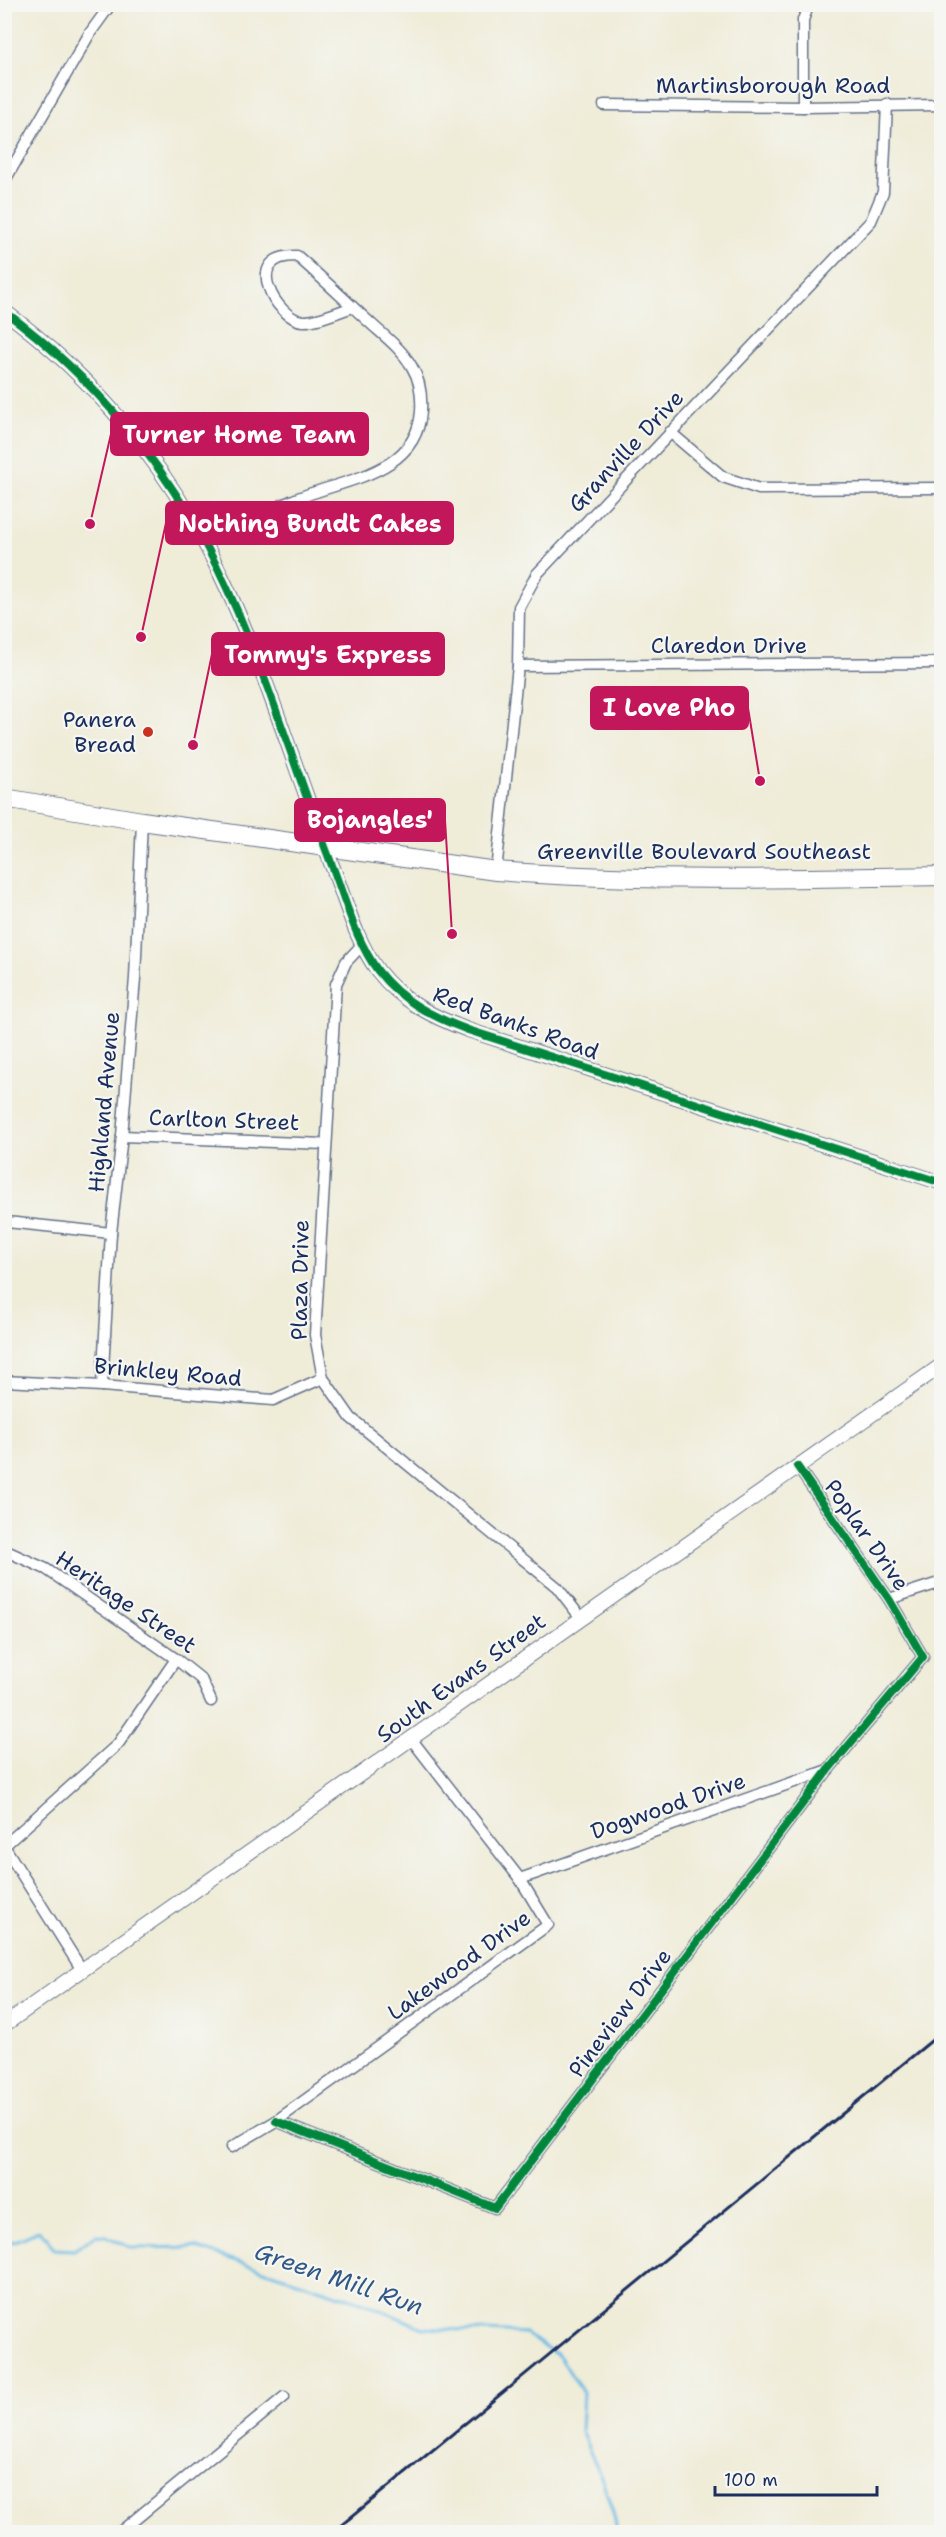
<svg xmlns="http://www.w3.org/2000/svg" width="946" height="2537" font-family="'Shantell Sans',sans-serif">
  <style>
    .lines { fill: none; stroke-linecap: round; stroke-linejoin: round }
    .stream { stroke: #68bae4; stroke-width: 3 }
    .street-casing { stroke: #657189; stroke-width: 13 }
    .secondary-casing { stroke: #657189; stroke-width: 16 }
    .highway-casing { stroke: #657189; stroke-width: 20 }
    .street { stroke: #fff; stroke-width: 10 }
    .secondary { stroke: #fff; stroke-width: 14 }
    .highway { stroke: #fff; stroke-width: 18 }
    .rail { stroke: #1b2f5e; stroke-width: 3 }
    .cycleway-casing { stroke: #f6f6f2; stroke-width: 11 }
    .cycleway { stroke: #00873e; stroke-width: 8 }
    .poi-dot { fill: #c8321e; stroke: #f6f6f2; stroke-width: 2 }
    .labels { text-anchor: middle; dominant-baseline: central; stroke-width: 4.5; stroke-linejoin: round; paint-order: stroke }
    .street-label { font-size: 22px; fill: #1b2f5e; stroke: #f6f6f2 }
    .poi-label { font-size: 22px; fill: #1b2f5e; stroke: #f6f6f2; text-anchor: end }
    .water-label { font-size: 24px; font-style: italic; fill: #325986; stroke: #f6f6f2 }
    .leader { fill: none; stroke: #c2185b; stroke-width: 2 }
    .callout-dot { fill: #c2185b; stroke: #f6f6f2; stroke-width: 2 }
    .callout { fill: #c2185b; stroke: #c2185b; stroke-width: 2 }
    .callout-label { font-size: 24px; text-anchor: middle; font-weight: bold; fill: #fff }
  </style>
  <rect width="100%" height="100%" fill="#f6f6f2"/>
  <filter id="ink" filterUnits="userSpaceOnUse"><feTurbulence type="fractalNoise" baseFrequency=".0167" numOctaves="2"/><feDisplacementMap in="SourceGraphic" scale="12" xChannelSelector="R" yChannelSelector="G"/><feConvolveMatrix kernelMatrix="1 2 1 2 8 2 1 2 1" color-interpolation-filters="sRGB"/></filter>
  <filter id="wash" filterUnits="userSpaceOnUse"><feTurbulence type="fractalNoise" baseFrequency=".008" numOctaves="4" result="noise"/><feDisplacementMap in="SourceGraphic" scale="24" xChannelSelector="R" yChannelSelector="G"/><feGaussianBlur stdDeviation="1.35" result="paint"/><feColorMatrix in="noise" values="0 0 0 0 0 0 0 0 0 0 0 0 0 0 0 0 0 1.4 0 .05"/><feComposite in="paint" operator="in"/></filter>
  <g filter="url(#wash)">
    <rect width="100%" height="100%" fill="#efecd8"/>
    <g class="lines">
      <!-- stream -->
      <polyline class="stream" points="4,2235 13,2242 39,2231 47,2238 54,2249 74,2250 96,2235 106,2236 132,2248 194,2247 364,2303 423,2328 525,2333 560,2357 583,2393 581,2431 603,2482 614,2516 617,2532"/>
    </g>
  </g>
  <g filter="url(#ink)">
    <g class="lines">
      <defs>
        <g id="street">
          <polyline points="604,105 803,107 942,105"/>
          <polyline points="803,107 803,20 809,4"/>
          <polyline points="4,182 90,33 111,4"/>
          <polyline points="670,432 723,477 759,489 942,488"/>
          <path d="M204,543C233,529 262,514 291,501C338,480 417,476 421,411C422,396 420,380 412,367C401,348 383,335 368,321C344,299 321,277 297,256C239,255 278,320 303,321C316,322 340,311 353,307"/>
          <polyline points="518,666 942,663"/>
          <polyline points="496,871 518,666 519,607 537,574 871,221 883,192 887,104"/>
          <polyline points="362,945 346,962 336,984 315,1335 323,1378 351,1418 557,1587 581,1618"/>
          <polyline points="122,1136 325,1144"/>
          <polyline points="4,1217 7,1222 111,1233"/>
          <polyline points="4,1381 102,1386 273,1400 323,1378"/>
          <polyline points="102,1386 111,1233 122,1136 135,978 142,821"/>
          <polyline points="4,1550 46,1569 176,1659 201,1679 211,1701"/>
          <polyline points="889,1599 942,1582"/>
          <polyline points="520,1879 828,1770"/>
          <polyline points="82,1970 4,1846 118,1744 176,1659"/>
          <polyline points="276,2121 495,2208 828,1770 923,1657 889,1599 797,1466"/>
          <polyline points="232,2147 276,2121 548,1925 520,1879 412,1740"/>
          <polyline points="120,2532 284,2397"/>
        </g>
        <g id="secondary">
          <path d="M4,311C94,377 168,467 217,567C264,663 294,768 333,868C346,902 356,941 378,971C401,1001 433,1017 468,1030L942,1183"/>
          <polyline points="4,2025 942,1365"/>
        </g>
        <path id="highway" d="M4,798L142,821L496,871C644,883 793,878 942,876"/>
      </defs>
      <!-- street casing -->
      <use href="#street" class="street-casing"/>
      <!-- secondary casing -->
      <use href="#secondary" class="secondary-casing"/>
      <!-- highway casing -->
      <use href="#highway" class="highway-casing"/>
      <!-- street -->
      <use href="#street" class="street"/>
      <!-- secondary -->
      <use href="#secondary" class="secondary"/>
      <!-- highway -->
      <use href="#highway" class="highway"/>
      <!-- rail -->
      <polyline class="rail" points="333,2532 942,2032"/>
      <defs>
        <g id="cycleway">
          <path d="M4,311C94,377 168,467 217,567C264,663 294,768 333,868C346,902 356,941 378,971C401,1001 433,1017 468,1030L942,1183"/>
          <polyline points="276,2121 495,2208 828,1770 923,1657 889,1599 797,1466"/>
        </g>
      </defs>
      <!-- cycleway casing -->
      <use href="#cycleway" class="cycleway-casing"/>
      <!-- cycleway -->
      <use href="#cycleway" class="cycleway"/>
    </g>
  </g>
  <!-- markers -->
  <circle class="poi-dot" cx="148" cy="732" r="6"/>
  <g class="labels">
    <!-- street labels -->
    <g class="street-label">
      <text x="773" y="85">Martinsborough Road</text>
      <text transform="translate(626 451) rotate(-47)">Granville Drive</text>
      <text x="729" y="645">Claredon Drive</text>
      <text x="704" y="851">Greenville Boulevard Southeast</text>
      <text transform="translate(516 1023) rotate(20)">Red Banks Road</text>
      <text transform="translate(104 1102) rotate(-85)">Highland Avenue</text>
      <text transform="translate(224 1120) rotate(2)">Carlton Street</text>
      <text transform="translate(300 1280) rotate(-89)">Plaza Drive</text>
      <text transform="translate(168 1372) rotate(5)">Brinkley Road</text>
      <text transform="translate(867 1535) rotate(55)">Poplar Drive</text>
      <text transform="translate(126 1602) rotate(34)">Heritage Street</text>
      <text transform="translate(461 1678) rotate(-36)">South Evans Street</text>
      <text transform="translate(668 1806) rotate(-19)">Dogwood Drive</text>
      <text transform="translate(459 1965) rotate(-36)">Lakewood Drive</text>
      <text transform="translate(620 2013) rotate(-53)">Pineview Drive</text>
    </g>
    <!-- poi labels -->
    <g class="poi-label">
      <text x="136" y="719">Panera<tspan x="136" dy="25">Bread</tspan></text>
    </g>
    <!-- water labels -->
    <g class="water-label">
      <text transform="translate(339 2279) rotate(19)">Green Mill Run</text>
    </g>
  </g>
  <!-- callouts -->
  <path class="leader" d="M90 524L111 434M141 637L166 523M193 745L212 654M760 781L748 708M452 934L445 820"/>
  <g class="callout-dot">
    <circle cx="90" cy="524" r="6"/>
    <circle cx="141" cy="637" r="6"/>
    <circle cx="193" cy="745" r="6"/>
    <circle cx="760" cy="781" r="6"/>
    <circle cx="452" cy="934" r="6"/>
  </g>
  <g class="callout">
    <rect x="111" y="413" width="257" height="42" rx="6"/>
    <rect x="166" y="502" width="287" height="42" rx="6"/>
    <rect x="212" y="633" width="232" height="42" rx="6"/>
    <rect x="591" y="687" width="157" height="42" rx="6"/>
    <rect x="295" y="799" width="150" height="42" rx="6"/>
  </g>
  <g class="callout-label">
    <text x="239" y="443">Turner Home Team</text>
    <text x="310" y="532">Nothing Bundt Cakes</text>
    <text x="328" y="663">Tommy's Express</text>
    <text x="669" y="716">I Love Pho</text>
    <text x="370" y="828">Bojangles'</text>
  </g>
  <!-- margin -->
  <rect width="946" height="2537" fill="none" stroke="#f6f6f2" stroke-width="24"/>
  <!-- scale -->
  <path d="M715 2486v9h162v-9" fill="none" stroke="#1b2f5e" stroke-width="3"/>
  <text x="724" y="2486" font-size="18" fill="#1b2f5e" stroke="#f6f6f2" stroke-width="4.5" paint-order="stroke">100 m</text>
</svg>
